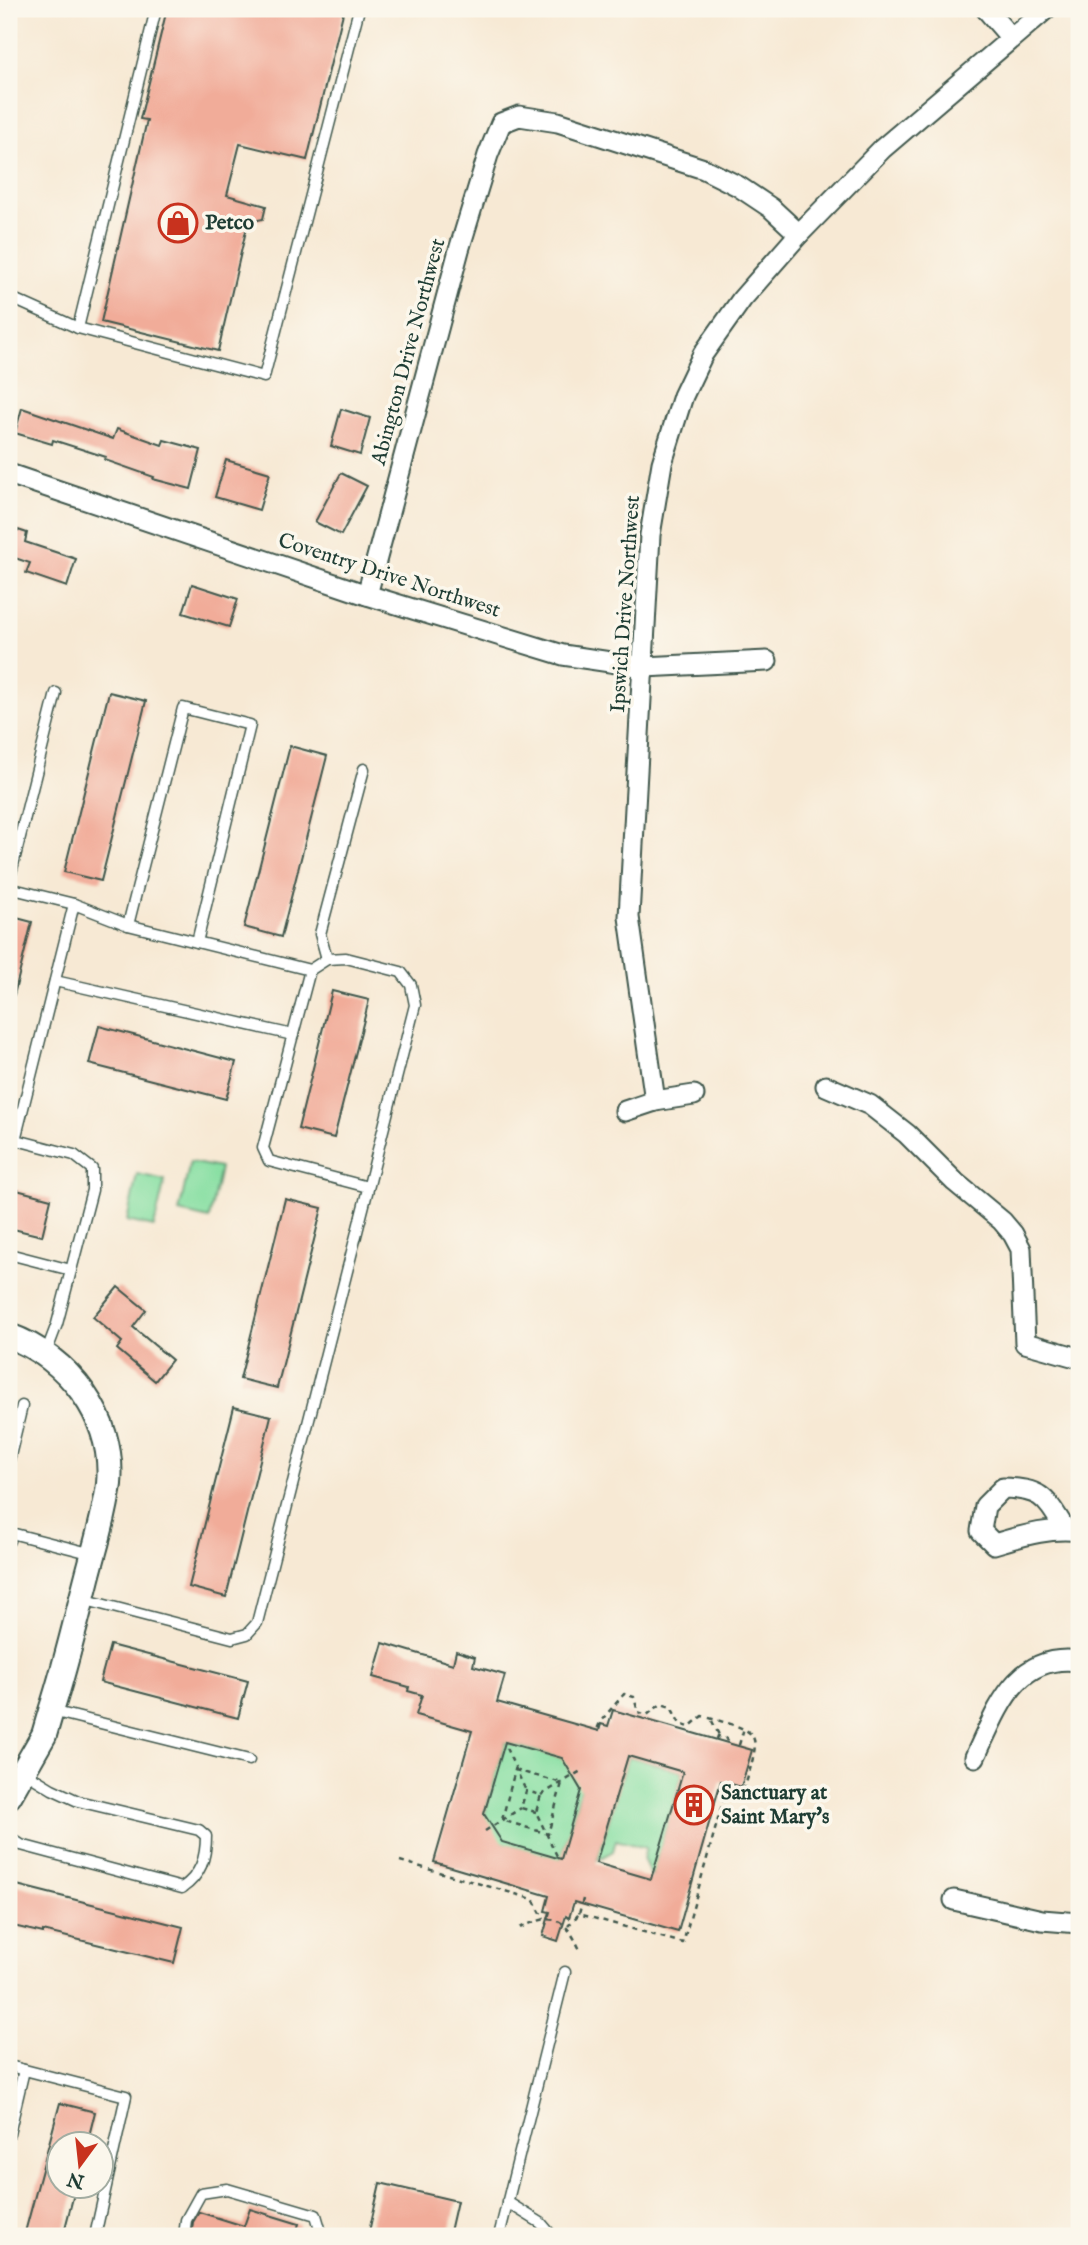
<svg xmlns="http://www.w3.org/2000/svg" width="1088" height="2245" font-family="'IM FELL English',serif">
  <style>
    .green { fill: #88dfa3; stroke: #548e6c; stroke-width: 2 }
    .building { fill: #f1ac99; fill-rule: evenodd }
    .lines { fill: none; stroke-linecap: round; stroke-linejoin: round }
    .service-casing { stroke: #3f574c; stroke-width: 13 }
    .minor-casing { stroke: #3f574c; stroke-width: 23 }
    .tertiary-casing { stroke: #3f574c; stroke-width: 28 }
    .path { stroke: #3f574c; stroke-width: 2.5; stroke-dasharray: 5 5; stroke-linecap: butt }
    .service { stroke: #fff; stroke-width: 10 }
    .minor { stroke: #fff; stroke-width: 19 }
    .tertiary { stroke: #fff; stroke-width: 24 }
    .labels { text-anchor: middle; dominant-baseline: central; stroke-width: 7; stroke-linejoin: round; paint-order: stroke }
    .poi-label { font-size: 21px; font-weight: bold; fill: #1f3d34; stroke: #fbf7ec; text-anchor: start }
    .street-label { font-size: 21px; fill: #1f3d34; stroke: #fbf7ec }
  </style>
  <rect width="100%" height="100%" fill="#fbf7ec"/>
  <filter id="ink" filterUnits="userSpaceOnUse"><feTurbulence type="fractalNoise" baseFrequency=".0143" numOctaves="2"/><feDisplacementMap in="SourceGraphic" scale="14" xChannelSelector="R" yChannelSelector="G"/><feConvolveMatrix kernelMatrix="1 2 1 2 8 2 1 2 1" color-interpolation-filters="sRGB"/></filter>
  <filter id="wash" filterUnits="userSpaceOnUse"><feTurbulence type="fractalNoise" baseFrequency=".00686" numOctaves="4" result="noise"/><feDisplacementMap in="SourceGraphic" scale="28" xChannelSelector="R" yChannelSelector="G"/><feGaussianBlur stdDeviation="1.57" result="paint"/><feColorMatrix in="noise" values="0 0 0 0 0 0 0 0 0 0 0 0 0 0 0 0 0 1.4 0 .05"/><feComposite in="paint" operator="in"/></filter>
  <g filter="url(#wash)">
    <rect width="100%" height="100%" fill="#f7e9d4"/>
    <!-- green -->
    <g class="green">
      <polygon points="190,1162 220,1168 209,1219 179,1212"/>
      <polygon points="137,1174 165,1180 154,1227 127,1221"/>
      <polygon points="505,1742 581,1763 585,1775 561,1860 487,1838 480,1828"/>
      <polygon points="628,1756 683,1772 652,1877 643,1859 646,1848 616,1840 613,1851 597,1860"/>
    </g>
    <g id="blocks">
      <!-- building -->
      <g class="building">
        <polygon points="167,9 344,9 307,160 240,144 227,195 266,206 263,219 248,222 218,351 101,322 147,120 140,119"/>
        <polygon points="22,408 113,439 117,429 162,445 164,440 201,450 191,489 153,479 154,477 105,460 106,457 53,440 52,444 15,433"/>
        <polygon points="341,409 370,418 360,455 331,446"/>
        <polygon points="226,460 270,473 259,510 215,497"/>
        <polygon points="341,473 367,486 341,535 315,522"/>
        <polygon points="9,527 27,533 25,542 76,559 67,587 26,573 30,563 9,556"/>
        <polygon points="192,584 238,599 229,627 183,613"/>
        <polygon points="109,692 146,701 101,881 64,872"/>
        <polygon points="290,746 327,756 281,937 244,927"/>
        <polygon points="9,916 32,922 14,995 9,994"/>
        <polygon points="332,991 369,1000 334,1138 298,1129"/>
        <polygon points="99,1026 236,1062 226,1099 89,1064"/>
        <polygon points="9,1188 51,1199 42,1236 9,1228"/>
        <polygon points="285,1199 322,1208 277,1388 240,1379"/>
        <polygon points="118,1287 146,1310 133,1327 172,1360 155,1381 117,1349 122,1342 93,1317"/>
        <polygon points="234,1407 271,1416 226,1597 189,1587"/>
        <path d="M383,1643L453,1664L456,1651L475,1657L473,1666L505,1675L497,1702L599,1731L601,1724L608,1726L613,1710L752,1750L741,1787L721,1781L678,1932L574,1902L569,1918L566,1916L558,1941L543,1936L550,1912L545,1911L549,1896L434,1862L472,1731L416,1715L422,1695L408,1691L409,1687L373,1677ZM505,1742L562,1758L581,1790L561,1859L502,1842L484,1814ZM628,1756L683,1772L651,1879L596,1863Z"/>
        <polygon points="110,1645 248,1681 238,1718 100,1682"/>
        <polygon points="9,1883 183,1927 174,1963 43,1931 43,1933 9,1925"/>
        <polygon points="60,2103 95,2112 87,2144 60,2144 60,2186 76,2186 63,2236 24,2236"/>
        <polygon points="380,2183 457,2201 449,2236 368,2236"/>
        <polygon points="250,2209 299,2224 295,2236 191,2236 193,2222 199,2212 244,2226"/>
      </g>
    </g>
  </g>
  <g filter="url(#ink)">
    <use href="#blocks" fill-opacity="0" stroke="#3f574c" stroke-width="2"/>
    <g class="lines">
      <defs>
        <g id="service">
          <polyline points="9,297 78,328 264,377 359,9"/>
          <polyline points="78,328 156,9"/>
          <polyline points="9,881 56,693"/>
          <polyline points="9,888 74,904 128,925 310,970"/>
          <polyline points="128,925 183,708 250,725 197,942"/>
          <polyline points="327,959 320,934 364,769"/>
          <polyline points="55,981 293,1035"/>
          <polyline points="9,1138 74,1155 92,1169 92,1190 57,1324 46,1353"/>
          <polyline points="15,1140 74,904"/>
          <polyline points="9,1254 71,1270"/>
          <polyline points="9,1460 22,1406"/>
          <polyline points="9,1541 11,1533 93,1554"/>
          <polyline points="82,1599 232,1638 247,1634 257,1623 415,1005 411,985 401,972 346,958 327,959 310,970 263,1148 269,1161 368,1187"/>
          <polyline points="52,1711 249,1760"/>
          <path d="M9,1837L21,1845L182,1888C201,1875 206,1858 206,1836L199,1830L78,1801L52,1789L24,1772"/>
          <polyline points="9,2066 126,2096 95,2236"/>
          <polyline points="9,2134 24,2070"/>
          <polyline points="507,2202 541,2223 552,2236"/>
          <polyline points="184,2236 186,2220 201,2193 227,2189 316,2215 321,2232 320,2236"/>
          <polyline points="499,2236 565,1972"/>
        </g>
        <g id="minor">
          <polyline points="986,9 1011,38"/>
          <polyline points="9,474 367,595 563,655 644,667 767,661"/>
          <polyline points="367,595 459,250 488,155 501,123 519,116 558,122 704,169 738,186 771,208 799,234"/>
          <polyline points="826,1086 870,1105 907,1134 955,1182 1002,1221 1013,1234 1021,1249 1025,1343 1079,1358"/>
          <polyline points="655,1101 629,917 650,535 662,463 683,396 703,354 742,299 799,234 882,149 1046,9"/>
          <polyline points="625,1111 655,1101 694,1095"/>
          <path d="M1065,1529C1045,1497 1042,1489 1003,1488L985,1506L981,1531L994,1544C1022,1536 1050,1527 1079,1531"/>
          <path d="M975,1757C997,1711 1015,1652 1079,1661"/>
          <polyline points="954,1900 1042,1920 1079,1923"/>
        </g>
        <path id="tertiary" d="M9,1336C68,1357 115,1418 109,1484C105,1517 94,1550 86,1582C75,1625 65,1668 51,1711L44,1735L9,1796"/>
      </defs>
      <!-- service casing -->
      <use href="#service" class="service-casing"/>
      <!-- minor casing -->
      <use href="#minor" class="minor-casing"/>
      <!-- tertiary casing -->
      <use href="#tertiary" class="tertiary-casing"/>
      <!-- path -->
      <g class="path">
        <polyline points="712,1721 720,1737"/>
        <polyline points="717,1739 718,1736 727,1739 726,1742"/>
        <polyline points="739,1745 744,1728"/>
        <polyline points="506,1748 526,1791"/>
        <polygon points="515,1770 562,1783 548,1834 502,1820"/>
        <polyline points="541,1795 581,1771"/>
        <polyline points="536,1812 521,1808 526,1791 541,1795 536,1812 557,1856"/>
        <polyline points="485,1831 521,1808"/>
        <polyline points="400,1861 533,1899 544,1919"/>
        <path d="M583,1899L579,1914L683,1943L726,1791L731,1787L744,1790C762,1729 763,1733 702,1716L689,1727L680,1724L671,1707L661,1704L647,1715L638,1712L634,1697L624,1694L600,1722L597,1730"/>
        <polyline points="568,1926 579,1914"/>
        <path d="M520,1928C553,1912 565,1917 580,1950"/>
      </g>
      <!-- service -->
      <use href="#service" class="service"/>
      <!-- minor -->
      <use href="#minor" class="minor"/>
      <!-- tertiary -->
      <use href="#tertiary" class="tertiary"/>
    </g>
  </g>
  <!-- icons -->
  <defs>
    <symbol id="shop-ring" viewBox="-11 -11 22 22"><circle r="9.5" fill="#fbf7ec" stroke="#c8321e" stroke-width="1.5"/><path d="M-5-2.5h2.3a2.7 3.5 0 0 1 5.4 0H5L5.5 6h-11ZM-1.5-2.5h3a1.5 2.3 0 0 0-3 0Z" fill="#c8321e"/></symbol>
    <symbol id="building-ring" viewBox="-11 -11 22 22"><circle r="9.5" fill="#fbf7ec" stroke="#c8321e" stroke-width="1.5"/><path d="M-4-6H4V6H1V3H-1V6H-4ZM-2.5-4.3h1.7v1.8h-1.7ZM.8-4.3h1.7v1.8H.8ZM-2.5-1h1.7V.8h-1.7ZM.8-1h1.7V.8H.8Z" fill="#c8321e"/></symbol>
  </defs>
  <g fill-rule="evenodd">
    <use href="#shop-ring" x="156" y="201" width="44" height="44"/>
    <use href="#building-ring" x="672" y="1783" width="44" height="44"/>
  </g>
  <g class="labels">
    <!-- poi labels -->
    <g class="poi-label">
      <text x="205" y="223">Petco</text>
      <text x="721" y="1793">Sanctuary at<tspan x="721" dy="24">Saint Mary's</tspan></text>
    </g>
    <!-- street labels -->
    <g class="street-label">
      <text transform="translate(409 352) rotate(-75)">Abington Drive Northwest</text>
      <text transform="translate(389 576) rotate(18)">Coventry Drive Northwest</text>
      <text transform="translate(626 604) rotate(-86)">Ipswich Drive Northwest</text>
    </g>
  </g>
  <!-- margin -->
  <rect width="1088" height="2245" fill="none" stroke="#fbf7ec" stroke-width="35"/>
  <!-- north arrow -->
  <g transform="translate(80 2165) rotate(195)"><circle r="33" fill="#fbf7ec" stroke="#a3ada2" stroke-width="2"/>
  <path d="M0-5L12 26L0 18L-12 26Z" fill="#c8321e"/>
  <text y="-10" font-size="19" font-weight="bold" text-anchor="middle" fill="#1f3d34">N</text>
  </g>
</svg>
